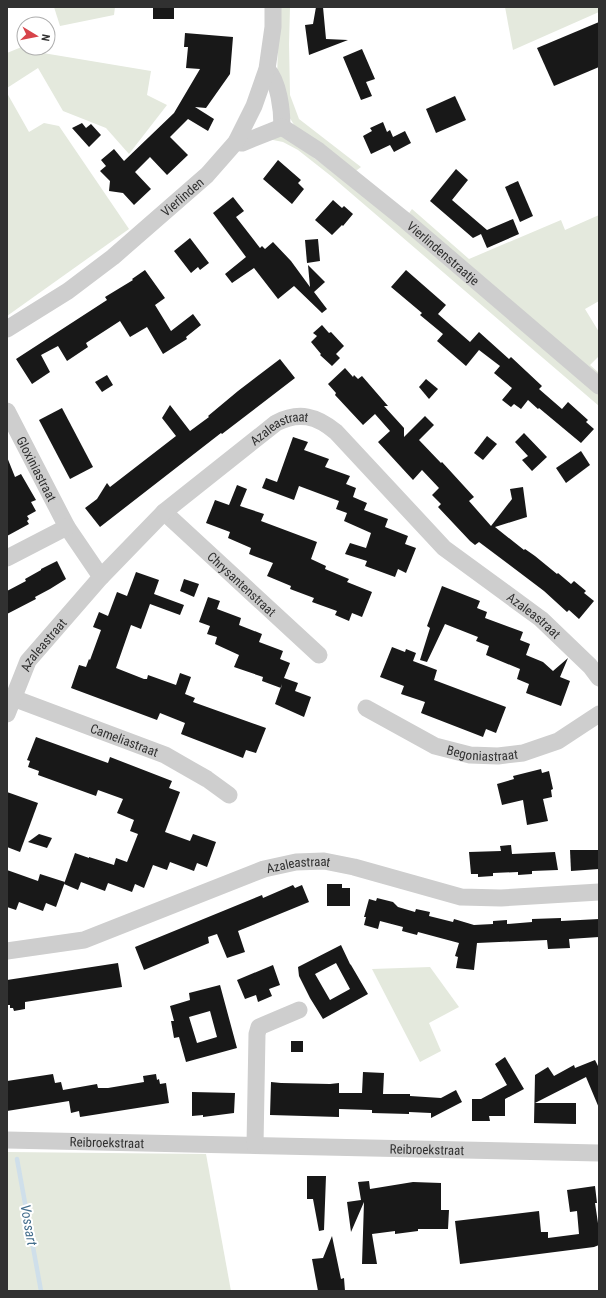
<svg xmlns="http://www.w3.org/2000/svg" width="606" height="1298" font-family="'Roboto Condensed',sans-serif">
  <style>
    .green { fill: #e4e9dd }
    .lines { fill: none; stroke-linecap: round; stroke-linejoin: round }
    .stream { stroke: #cfdfea; stroke-width: 4.5 }
    .building { fill: #181818; fill-rule: evenodd }
    .minor { stroke: #cecece; stroke-width: 17 }
    .labels { text-anchor: middle; dominant-baseline: central; stroke-width: 4; stroke-linejoin: round; paint-order: stroke }
    .street-label { font-size: 13px; fill: #313131; stroke: #fff }
    .water-label { font-size: 14px; font-style: italic; fill: #456f8d; stroke: #fff }
  </style>
  <rect width="100%" height="100%" fill="#fff"/>
  <!-- green -->
  <g class="green">
    <polygon points="54,7 115,7 114,15 60,26"/>
    <polygon points="279,7 290,7 289,44 290,95 299,119 361,167 353,173 299,133 285,110 277,80"/>
    <polygon points="505,7 599,7 599,12 513,50"/>
    <polygon points="24,46 24,48 41,48 43,53 151,71 147,95 167,105 129,154 106,128 63,111 38,68 7,88 7,53"/>
    <polygon points="7,93 29,132 44,123 59,126 129,229 7,316"/>
    <polygon points="283,135 402,223 412,209 469,259 561,220 565,230 599,215 599,301 585,309 599,332 599,356 590,365 599,373 599,406 331,176 298,150 283,142 268,139"/>
    <polygon points="430,967 459,1007 429,1023 441,1051 420,1062 372,969"/>
    <polygon points="7,1152 206,1154 231,1291 7,1291"/>
  </g>
  <g class="lines">
    <!-- stream -->
    <polyline class="stream" points="17,1159 41,1291"/>
  </g>
  <!-- building -->
  <g class="building">
    <rect x="153" y="7" width="21" height="12"/>
    <polygon points="316,7 323,7 326,39 348,40 309,55 305,25 313,24"/>
    <polygon points="599,22 599,67 554,86 537,48"/>
    <polygon points="185,33 233,37 230,74 206,108 195,107 214,119 208,131 188,119 170,137 188,155 167,175 150,157 135,172 151,189 134,205 123,193 109,191 110,181 100,171 106,166 101,160 114,149 124,161 174,113 200,69 186,68 188,47 184,47"/>
    <polygon points="362,49 375,79 366,82 372,96 361,100 343,57"/>
    <polygon points="455,96 466,120 436,133 426,109"/>
    <polygon points="383,122 387,132 390,130 393,137 405,131 411,143 394,152 390,145 371,154 363,136 372,131 370,128"/>
    <polygon points="82,123 86,128 91,124 101,135 89,147 72,128"/>
    <polygon points="278,160 301,180 298,183 304,189 292,204 263,179"/>
    <polygon points="456,169 468,180 452,200 487,230 513,219 519,234 487,248 481,234 473,238 430,201"/>
    <polygon points="518,181 533,216 520,222 505,187"/>
    <polygon points="233,197 244,211 236,217 260,248 262,246 265,249 273,242 291,261 310,287 308,265 325,282 314,292 327,309 322,313 294,286 278,299 254,268 232,283 225,274 246,257 213,213"/>
    <polygon points="333,200 342,208 344,206 353,214 343,226 342,225 332,235 315,220"/>
    <polygon points="190,238 209,263 200,270 198,267 191,273 174,251"/>
    <polygon points="318,239 320,261 307,263 305,240"/>
    <polygon points="145,270 165,298 155,305 171,331 193,314 201,325 186,337 187,339 163,354 147,327 130,337 120,321 86,343 88,347 67,361 58,346 41,355 50,372 32,384 16,359 107,300 105,297 133,280 132,279"/>
    <polygon points="406,270 446,305 438,314 470,342 479,332 509,359 511,357 542,386 539,389 562,409 568,402 588,420 586,422 594,429 581,443 539,408 538,409 528,400 521,409 514,404 511,407 502,400 512,388 494,373 500,366 479,350 466,366 437,341 443,334 420,315 422,313 391,287"/>
    <polygon points="322,325 329,333 331,332 344,346 336,354 340,358 332,366 320,355 321,354 311,342 317,336 313,333"/>
    <polygon points="280,359 295,378 222,434 221,433 100,527 85,508 97,499 107,483 110,487 176,436 162,418 170,405 190,431 209,417 208,416 238,391"/>
    <polygon points="345,368 353,377 354,375 358,379 362,376 388,406 384,406 404,428 404,437 425,416 434,425 419,440 441,463 442,462 474,497 469,501 491,526 512,499 510,489 523,487 527,517 495,527 524,550 525,549 535,556 557,574 558,573 571,584 574,581 586,591 584,593 594,601 579,619 569,610 567,612 544,591 479,542 475,545 470,541 438,507 441,504 432,495 439,488 422,470 413,480 378,442 390,431 375,414 363,425 335,395 336,393 328,384"/>
    <polygon points="107,375 113,385 102,392 95,382"/>
    <polygon points="426,379 438,389 429,399 419,387"/>
    <polygon points="62,408 93,467 70,479 39,420"/>
    <polygon points="524,433 547,457 532,471 522,460 528,456 515,442"/>
    <polygon points="487,436 497,444 483,460 474,453"/>
    <polygon points="293,437 308,442 304,450 329,459 325,467 350,476 346,484 356,488 353,497 367,503 364,510 388,519 385,527 408,536 405,544 416,548 406,573 398,569 395,577 365,566 367,561 345,554 350,543 366,548 371,533 344,521 347,513 336,509 339,501 299,486 294,500 262,488 266,478 277,482"/>
    <polygon points="581,451 590,465 566,483 556,468"/>
    <polygon points="7,457 15,477 21,474 36,500 31,502 36,511 27,516 29,519 27,521 29,524 7,536"/>
    <polygon points="237,485 247,489 240,506 264,514 261,521 317,542 311,559 326,566 325,569 349,579 347,582 372,592 362,617 352,613 349,621 335,615 337,611 312,602 314,598 290,589 291,586 267,576 273,563 249,554 251,548 228,538 230,532 206,523 215,500 229,505"/>
    <polygon points="57,561 66,579 50,589 35,597 36,599 7,614 7,591 26,581 25,579 41,570 41,569"/>
    <polygon points="136,572 159,580 154,594 184,605 180,615 150,604 141,629 131,625 116,668 144,679 147,679 148,675 176,685 180,673 191,677 185,694 195,698 193,702 266,728 256,753 246,750 243,758 181,734 185,723 160,713 157,720 71,688 79,665 86,667 89,659 90,660 101,630 93,627 99,612 108,616 117,592 127,596"/>
    <polygon points="184,579 199,584 194,597 180,591"/>
    <polygon points="442,586 480,601 477,608 487,612 485,618 523,632 520,640 530,644 526,655 543,662 553,671 568,658 560,677 570,681 561,706 526,693 529,684 517,679 520,669 486,655 489,646 476,641 478,637 445,624 427,662 420,660 430,628 427,626"/>
    <polygon points="208,597 220,601 217,609 241,618 239,625 262,634 259,642 283,651 280,659 290,663 284,678 298,683 295,691 311,697 304,717 275,704 282,684 281,688 262,681 263,677 234,667 239,655 215,644 217,637 207,634 210,626 199,622"/>
    <polygon points="392,647 405,652 406,649 416,653 413,661 437,670 434,680 506,707 496,733 486,729 483,737 421,713 425,702 401,694 404,686 380,677"/>
    <polygon points="36,737 108,763 110,757 172,781 169,788 180,792 165,832 190,841 193,834 216,842 207,867 197,863 194,871 170,862 167,870 153,865 144,888 135,884 132,892 108,883 105,891 81,882 78,890 64,884 75,853 89,858 89,857 114,865 116,858 127,862 138,834 130,831 134,820 117,813 123,799 98,790 96,796 38,775 39,771 28,767 30,761 27,760"/>
    <polygon points="541,769 542,773 549,771 553,789 551,790 552,797 543,799 548,821 527,825 523,800 502,805 497,784 514,779 513,776"/>
    <polygon points="7,792 38,803 20,852 7,847"/>
    <polygon points="39,834 52,838 47,848 28,842"/>
    <polygon points="511,845 512,854 555,852 558,870 532,871 532,874 518,875 518,872 493,873 493,876 478,877 478,874 471,874 469,852 501,851 500,846"/>
    <polygon points="570,850 599,850 599,869 571,871"/>
    <polygon points="7,870 38,881 40,874 65,882 56,907 46,903 43,911 19,902 16,910 7,907"/>
    <polygon points="327,884 342,884 342,888 350,888 350,906 327,906"/>
    <polygon points="293,885 295,888 302,885 309,902 238,931 245,952 227,958 217,934 208,937 209,943 144,970 135,947 262,895 263,898"/>
    <polygon points="377,898 393,902 398,907 415,912 416,909 430,912 429,916 453,922 454,919 474,925 493,924 493,921 507,920 507,924 532,922 532,919 561,918 561,921 599,919 599,937 569,939 570,948 548,949 547,940 477,943 474,970 456,968 458,957 455,956 459,943 418,932 417,935 402,931 403,927 380,921 378,929 364,925 366,917 364,917 369,899 376,901"/>
    <path d="M341,945L350,964L351,965L368,994L323,1019L310,998L299,976L298,967ZM336,963L350,989L330,1000L315,974Z"/>
    <polygon points="118,963 122,987 25,1002 25,1009 14,1011 13,1008 10,1008 10,1005 7,1005 7,980"/>
    <polygon points="273,965 280,985 269,989 272,996 258,1002 256,995 245,999 237,980"/>
    <path d="M220,985L237,1048L186,1062L179,1037L174,1038L171,1021H174L170,1006L190,1000L189,993ZM210,1011L217,1037L197,1043L189,1017Z"/>
    <rect x="291" y="1041" width="12" height="11"/>
    <polygon points="505,1057 524,1089 505,1099 505,1116 489,1116 490,1121 472,1121 472,1099 481,1099 507,1085 495,1064"/>
    <polygon points="595,1060 599,1068 599,1108 586,1077 535,1103 576,1103 576,1124 534,1123 535,1075 548,1067 554,1076 574,1065 575,1068"/>
    <polygon points="363,1072 384,1073 383,1094 410,1094 410,1096 441,1098 456,1090 462,1102 431,1118 431,1113 409,1112 409,1114 372,1113 372,1110 339,1109 339,1117 270,1115 271,1082 281,1083 330,1084 339,1083 339,1093 362,1093"/>
    <polygon points="53,1074 55,1083 61,1082 63,1090 97,1084 98,1088 108,1088 144,1082 143,1076 156,1074 157,1080 159,1079 160,1084 166,1083 169,1103 80,1117 79,1111 71,1113 69,1101 7,1111 7,1081"/>
    <polygon points="192,1092 235,1093 234,1113 203,1117 203,1115 192,1116"/>
    <polygon points="307,1176 326,1176 324,1230 319,1231 313,1199 307,1199"/>
    <polygon points="369,1181 370,1189 413,1182 441,1183 441,1210 449,1210 448,1229 418,1229 418,1231 395,1234 395,1231 372,1234 377,1264 362,1264 364,1202 351,1232 347,1202 361,1200 358,1182"/>
    <polygon points="595,1186 597,1203 595,1203 599,1230 599,1245 594,1247 460,1264 455,1221 539,1211 541,1232 548,1232 548,1238 579,1234 577,1211 570,1212 567,1190"/>
    <polygon points="332,1236 341,1279 344,1278 345,1291 318,1291 312,1259 323,1258"/>
  </g>
  <g class="lines">
    <!-- minor -->
    <g class="minor">
      <path d="M267,69C279,82 282,110 282,127"/>
      <path id="s1" d="M282,127L319,151L406,221L599,386"/>
      <polyline points="236,142 242,143 282,127"/>
      <path id="s2" d="M7,329L68,291L113,257L207,175L236,142L254,106L267,69L273,27V7"/>
      <path id="s3" d="M7,411L67,527L101,577"/>
      <path id="s4" d="M164,512L319,655"/>
      <polyline points="7,558 67,527"/>
      <path id="s5" d="M13,698L165,755L207,779L229,795"/>
      <path id="s6" d="M366,708L435,746L470,755L498,756L523,753L558,741L599,714"/>
      <path id="s7" d="M7,714L28,661L101,577L164,512L276,423C299,411 317,416 336,432L444,548L541,619L590,666L599,678"/>
      <path id="s8" d="M7,951L84,940L264,869L296,862L324,861L354,867L461,897L501,898L599,892"/>
      <path id="s9" d="M7,1140L599,1153"/>
      <polyline points="255,1145 257,1034 259,1027 299,1010"/>
    </g>
  </g>
  <g class="labels">
    <!-- street labels -->
    <g class="street-label">
      <text stroke="none"><textPath href="#s2" startOffset="220">Vierlinden</textPath></text>
      <text stroke="none"><textPath href="#s1" startOffset="205">Vierlindenstraatje</textPath></text>
      <text stroke="none"><textPath href="#s7" startOffset="403">Azaleastraat</textPath></text>
      <text stroke="none"><textPath href="#s3" startOffset="65">Gloxiniastraat</textPath></text>
      <text stroke="none"><textPath href="#s4" startOffset="106">Chrysantenstraat</textPath></text>
      <text stroke="none"><textPath href="#s7" startOffset="738">Azaleastraat</textPath></text>
      <text stroke="none"><textPath href="#s7" startOffset="79">Azaleastraat</textPath></text>
      <text stroke="none"><textPath href="#s5" startOffset="119">Cameliastraat</textPath></text>
      <text stroke="none"><textPath href="#s6" startOffset="127">Begoniastraat</textPath></text>
      <text stroke="none"><textPath href="#s8" startOffset="306">Azaleastraat</textPath></text>
      <text stroke="none"><textPath href="#s9" startOffset="100">Reibroekstraat</textPath></text>
      <text stroke="none"><textPath href="#s9" startOffset="420">Reibroekstraat</textPath></text>
    </g>
    <!-- water labels -->
    <g class="water-label">
      <text transform="translate(29 1225) rotate(80)">Vossart</text>
    </g>
  </g>
  <!-- border -->
  <rect width="606" height="1298" fill="none" stroke="#313131" stroke-width="16"/>
  <!-- north arrow -->
  <g transform="translate(36 36) rotate(100)"><circle r="19" fill="#ffffff" stroke="#adadad"/>
  <path d="M0-3L7 15L0 10L-7 15Z" fill="#d7434a"/>
  <text y="-6" font-size="11" font-weight="bold" text-anchor="middle" fill="#313131">N</text>
  </g>
</svg>
